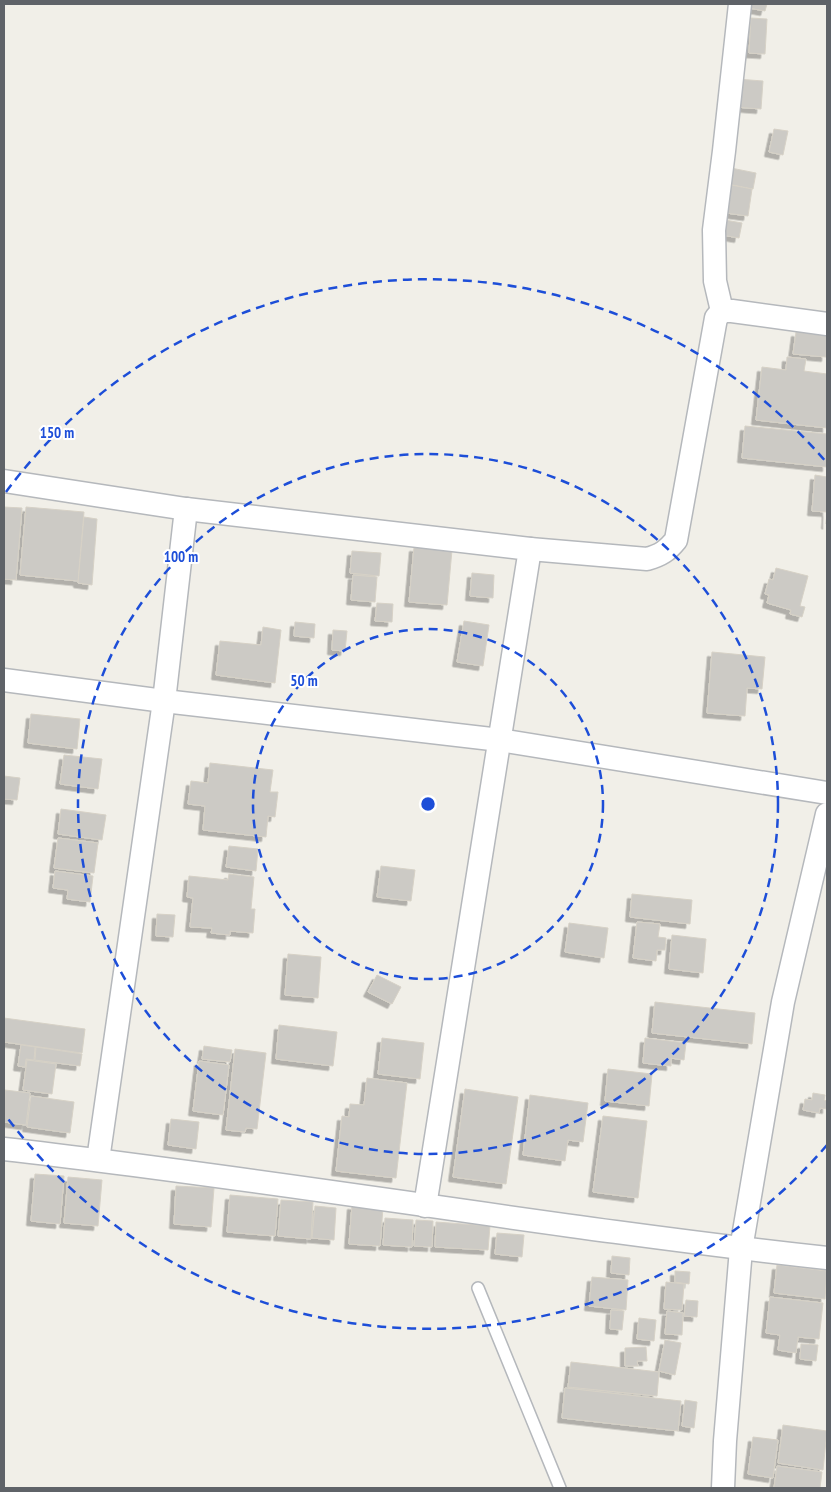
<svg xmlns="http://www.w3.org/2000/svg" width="831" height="1492" font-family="'PT Sans Narrow',sans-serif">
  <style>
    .building { fill: #cccac5; stroke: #d6d1c6; filter: url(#shadow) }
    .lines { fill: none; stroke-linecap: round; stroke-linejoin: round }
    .service-casing { stroke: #b5b8bc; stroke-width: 14 }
    .minor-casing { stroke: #b5b8bc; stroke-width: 25 }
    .service { stroke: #fff; stroke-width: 11 }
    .minor { stroke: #fff; stroke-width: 22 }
    .ring { fill: none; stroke: #1d4ed8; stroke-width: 2.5; stroke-dasharray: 9 6 }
    .centre { fill: #1d4ed8; stroke: #fff; stroke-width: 2.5 }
    .ring-label { font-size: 15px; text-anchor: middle; font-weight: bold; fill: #1d4ed8; stroke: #fff; stroke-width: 4; stroke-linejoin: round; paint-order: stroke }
  </style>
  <defs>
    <filter id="shadow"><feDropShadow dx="-4.5" dy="4.5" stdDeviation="0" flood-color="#0004"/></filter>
  </defs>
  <rect width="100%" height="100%" fill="#f1efe8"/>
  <!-- building -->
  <g class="building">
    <polygon points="750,4 767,4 765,11 749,8"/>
    <polygon points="751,18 767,19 765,54 749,53"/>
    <polygon points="737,79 763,81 761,109 735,107"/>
    <polygon points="774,129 788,131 783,155 769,152"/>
    <polygon points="731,168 756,173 753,189 728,184"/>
    <polygon points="731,185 752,189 748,216 726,213"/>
    <polygon points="725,220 742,223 739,238 722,235"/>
    <polygon points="796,332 827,336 826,357 793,354"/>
    <polygon points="787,357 806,359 804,371 827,374 827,428 756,420 762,367 786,370"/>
    <polygon points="745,426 827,434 827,467 742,458"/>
    <polygon points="815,475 827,477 827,525 826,524 827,512 812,511"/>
    <polygon points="4,507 22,508 16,580 4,579"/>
    <polygon points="26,507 84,512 78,581 20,575"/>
    <polygon points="84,517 97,519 92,585 78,583"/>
    <polygon points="414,547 452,550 447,605 409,602"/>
    <polygon points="352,551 381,553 379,576 350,573"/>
    <polygon points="776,568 808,576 800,606 805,607 802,617 790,614 791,610 767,603 769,595 765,594 769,579 773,580"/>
    <polygon points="472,573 494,575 493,598 470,596"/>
    <polygon points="353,575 377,577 375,602 351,600"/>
    <polygon points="377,603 393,604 392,622 375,621"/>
    <polygon points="464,621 489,625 483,666 457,662"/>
    <polygon points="295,622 315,624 314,638 294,636"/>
    <polygon points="263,627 281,630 275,683 216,675 220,641 261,645"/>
    <polygon points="333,630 347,631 345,651 332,650"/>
    <polygon points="712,652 765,657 762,689 747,688 745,716 707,713"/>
    <polygon points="31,714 80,719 77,749 28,743"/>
    <polygon points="64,755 102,759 98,789 60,784"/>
    <polygon points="210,763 273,770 270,792 278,792 275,817 268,816 266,837 203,830 205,806 188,804 191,781 208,783"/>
    <polygon points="4,776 20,778 17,800 4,799"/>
    <polygon points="61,809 106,815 102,840 58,834"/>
    <polygon points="58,838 98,843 94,873 54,868"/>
    <polygon points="229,846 258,849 256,871 226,867"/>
    <polygon points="381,866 415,870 411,901 377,897"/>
    <polygon points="55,871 93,876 90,902 67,899 68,890 53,888"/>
    <polygon points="229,874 254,877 251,909 255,909 253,933 230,931 230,935 211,933 212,928 190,927 193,898 187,897 189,876 228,880"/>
    <polygon points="632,894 692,900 690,924 630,917"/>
    <polygon points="157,914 175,915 173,937 156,936"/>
    <polygon points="637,922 660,924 658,937 666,938 665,950 657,950 656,961 633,958"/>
    <polygon points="569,923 608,928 604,958 565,952"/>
    <polygon points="672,935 706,939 703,973 669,969"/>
    <polygon points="288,954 321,957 318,998 285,995"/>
    <polygon points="377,975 401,987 392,1004 368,992"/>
    <polygon points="655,1002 755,1013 752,1044 652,1033"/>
    <polygon points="4,1018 85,1029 82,1053 4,1042"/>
    <polygon points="279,1025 337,1032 333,1066 276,1059"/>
    <polygon points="382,1038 424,1043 420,1079 378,1074"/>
    <polygon points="645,1038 686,1043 684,1060 671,1058 671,1066 643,1063"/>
    <polygon points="21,1045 35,1047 34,1060 26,1059 25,1067 18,1066"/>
    <polygon points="204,1046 232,1050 230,1062 202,1059"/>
    <polygon points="36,1047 82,1054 80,1066 35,1060"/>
    <polygon points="235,1049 266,1053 257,1129 246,1128 245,1132 226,1130"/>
    <polygon points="27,1060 56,1064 52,1094 23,1090"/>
    <polygon points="199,1061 229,1065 223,1115 193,1111"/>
    <polygon points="608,1069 652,1074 649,1106 605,1101"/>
    <polygon points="367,1078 407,1083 396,1178 336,1171 342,1116 349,1117 350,1104 364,1105"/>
    <polygon points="465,1089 518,1097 506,1184 453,1177"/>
    <polygon points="5,1090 30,1093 26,1125 4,1122"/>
    <polygon points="813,1093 825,1095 824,1100 827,1101 827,1109 820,1108 819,1113 803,1110 805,1099 812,1100"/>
    <polygon points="530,1095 588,1103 583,1142 568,1140 565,1161 523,1155"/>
    <polygon points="31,1096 74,1102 70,1133 27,1127"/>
    <polygon points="603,1116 647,1121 638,1198 593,1192"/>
    <polygon points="171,1119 199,1122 196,1149 168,1145"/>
    <polygon points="35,1174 64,1176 60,1224 31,1221"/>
    <polygon points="68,1177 102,1180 98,1226 64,1223"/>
    <polygon points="176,1186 214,1188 211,1227 174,1224"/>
    <polygon points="230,1195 278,1199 275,1236 227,1232"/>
    <polygon points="281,1200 313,1202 311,1239 278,1236"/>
    <polygon points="352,1205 383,1208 380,1246 349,1244"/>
    <polygon points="315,1206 336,1208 334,1240 312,1238"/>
    <polygon points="385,1218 413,1220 412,1247 383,1245"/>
    <polygon points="416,1220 433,1221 432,1247 414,1246"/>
    <polygon points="436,1222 490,1226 488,1250 435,1247"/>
    <polygon points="497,1233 524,1235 522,1257 495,1254"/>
    <polygon points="612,1256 630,1258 629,1275 611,1273"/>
    <polygon points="777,1265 827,1271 825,1299 774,1293"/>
    <polygon points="675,1271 690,1272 689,1284 675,1282"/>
    <polygon points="592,1277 628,1280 626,1310 589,1306"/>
    <polygon points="666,1282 684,1284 682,1310 664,1309"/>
    <polygon points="770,1297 823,1303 819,1339 798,1337 796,1353 778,1350 780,1335 766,1333"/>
    <polygon points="686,1300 698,1301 697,1317 684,1316"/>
    <polygon points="611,1310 624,1311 622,1330 610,1329"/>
    <polygon points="667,1311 683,1313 682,1335 665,1334"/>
    <polygon points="639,1318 656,1320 654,1341 637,1339"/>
    <polygon points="665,1340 681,1343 675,1375 659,1371"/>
    <polygon points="801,1344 818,1345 816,1361 800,1359"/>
    <polygon points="646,1347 647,1361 637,1361 638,1366 625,1366 625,1348"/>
    <polygon points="571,1362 659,1372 657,1396 568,1387"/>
    <polygon points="565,1388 681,1401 678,1431 562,1418"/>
    <polygon points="685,1400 697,1402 694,1428 682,1426"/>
    <polygon points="783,1425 827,1431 823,1470 778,1463"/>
    <polygon points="753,1437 778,1440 773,1478 748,1474"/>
    <polygon points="777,1466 822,1472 820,1488 774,1488"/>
  </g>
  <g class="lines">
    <defs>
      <polyline id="service" points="478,1288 560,1488"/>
      <g id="minor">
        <polyline points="722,311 715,281 714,230 724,151 740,4"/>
        <polyline points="4,481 186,509 530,549 425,1206"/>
        <path d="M530,549L647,559C661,555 667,551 676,540L716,318L722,311H732L827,324"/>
        <polyline points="4,680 164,701 500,740 827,793"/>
        <path d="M4,1149C279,1180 552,1228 827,1258"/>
        <polyline points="98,1160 164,701 186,509"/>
        <polyline points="723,1488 725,1441 741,1249 783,1002 827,814"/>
      </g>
    </defs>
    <!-- service casing -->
    <use href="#service" class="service-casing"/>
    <!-- minor casing -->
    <use href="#minor" class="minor-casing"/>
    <!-- service -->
    <use href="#service" class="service"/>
    <!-- minor -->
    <use href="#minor" class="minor"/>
  </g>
  <!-- distance rings -->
  <g class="ring">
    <circle cx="428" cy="804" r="175"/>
    <circle cx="428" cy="804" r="350"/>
    <path d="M827 1145A525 525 0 0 1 6 1116M6 492A525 525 0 0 1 827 463"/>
  </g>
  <circle cx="428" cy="804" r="8" class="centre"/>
  <g class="ring-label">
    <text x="57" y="438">150 m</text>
    <text x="181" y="562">100 m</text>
    <text x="304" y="686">50 m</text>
  </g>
  <!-- border -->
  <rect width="831" height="1492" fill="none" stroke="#5f6368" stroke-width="10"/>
</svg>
